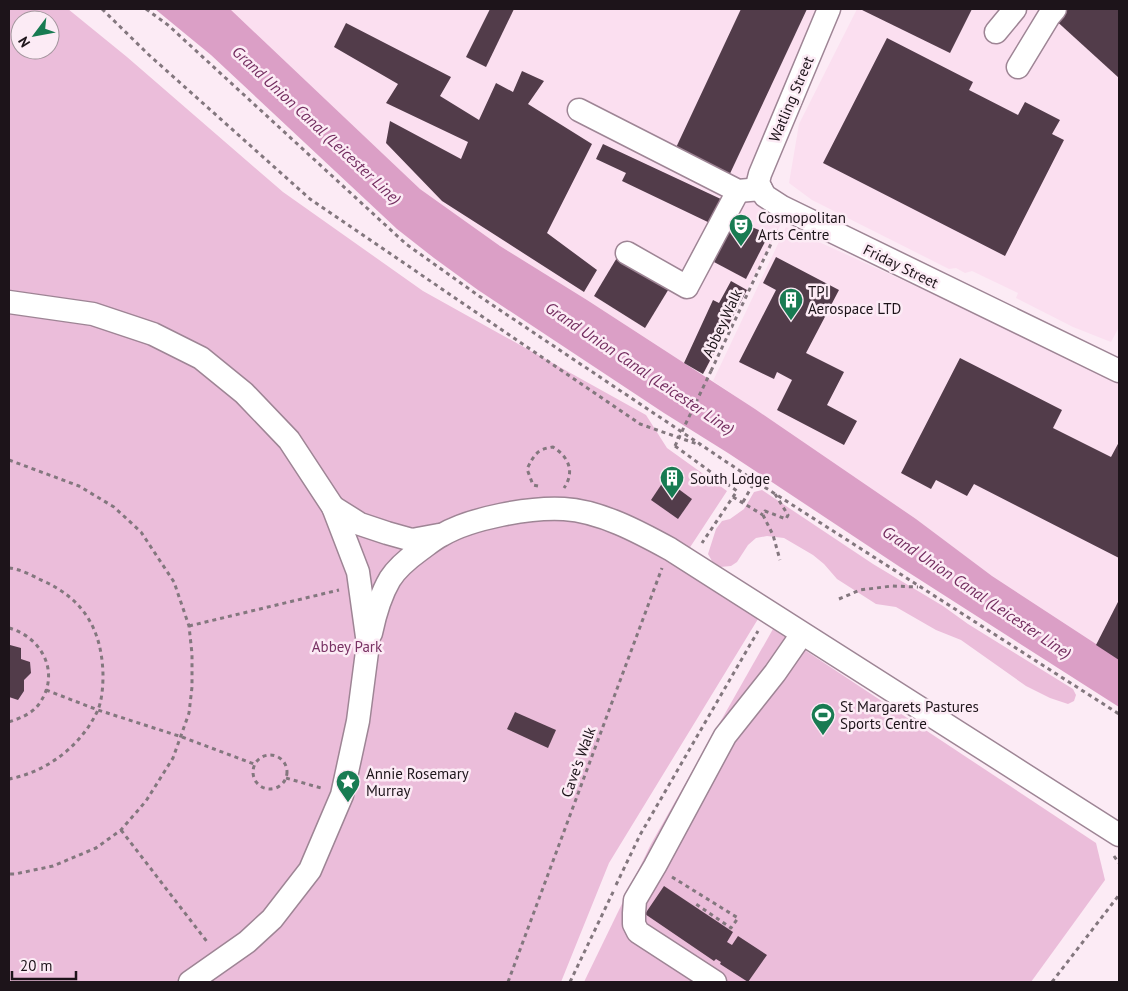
<svg xmlns="http://www.w3.org/2000/svg" width="1128" height="991" font-family="'PT Sans',sans-serif">
  <style>
    .built { fill: #fbdff0 }
    .green { fill: #ebbdda; fill-rule: evenodd }
    .water { fill: #db9fc6 }
    .building { fill: #523c4a }
    .lines { fill: none; stroke-linecap: round; stroke-linejoin: round }
    .minor-casing { stroke: #9e8595; stroke-width: 25 }
    .path { stroke: #83777e; stroke-width: 3; stroke-dasharray: 4 4; stroke-linecap: butt }
    .minor { stroke: #fff; stroke-width: 22 }
    .path-bridge { stroke: #83777e; stroke-width: 3; stroke-dasharray: 4 4; stroke-linecap: butt }
    .labels { text-anchor: middle; dominant-baseline: central; stroke-width: 5; stroke-linejoin: round; paint-order: stroke }
    .street-label { font-size: 15px; fill: #1d141a; stroke: #fcebf5 }
    .poi-label { font-size: 15px; fill: #1d141a; stroke: #fcebf5; text-anchor: start }
    .park-label { font-size: 15px; fill: #783163; stroke: #fcebf5 }
    .water-label { font-size: 16px; font-style: italic; fill: #732d5f; stroke: #fcebf5 }
  </style>
  <rect width="100%" height="100%" fill="#fcebf5"/>
  <!-- built -->
  <g class="built">
    <polygon points="230,9 825,9 745,189 781,224 705,372 698,372 587,300 500,246 420,189"/>
    <polygon points="857,9 1119,9 1119,327 1111,342 1073,327 1016,298 1018,293 972,271 965,273 956,268 949,269 812,200 789,183 799,124"/>
    <polygon points="786,227 1045,345 1119,381 1119,659 992,576 916,519 713,381"/>
  </g>
  <!-- green -->
  <g class="green">
    <path d="M9,9H68L127,57L283,192L423,291L646,415L667,448L727,491L683,558L678,568L758,619L609,863L561,982H9ZM20,20H50V50H20Z"/>
    <polygon points="762,490 873,564 943,606 968,624 1073,689 1076,695 1074,701 1068,704 1050,698 1026,686 961,640 936,630 896,607 876,604 837,579 824,564 813,555 784,538 767,536 756,538 748,545 737,562 731,566 720,567 712,561 708,554 716,529 722,521 730,519 744,509 754,492"/>
    <polygon points="773,629 1096,843 1105,880 1031,982 584,982 651,844"/>
  </g>
  <!-- water -->
  <polygon class="water" points="155,9 230,9 420,189 500,246 587,300 755,409 916,519 992,576 1119,659 1119,707 900,567 728,453 664,413 478,290 434,258 397,229 211,55"/>
  <!-- building -->
  <g class="building">
    <polygon points="490,9 514,9 486,67 466,57"/>
    <polygon points="741,9 807,9 727,180 673,154"/>
    <polygon points="860,9 972,9 950,53"/>
    <polygon points="1060,9 1119,9 1119,78 1052,17"/>
    <polygon points="346,23 451,77 440,96 479,120 496,83 513,92 522,71 544,81 528,104 592,144 547,233 597,270 584,292 442,201 386,143 390,121 461,159 468,142 386,103 398,84 334,47"/>
    <polygon points="887,38 973,82 969,90 1018,115 1025,102 1060,120 1052,134 1064,140 1005,256 823,163"/>
    <polygon points="603,144 723,200 712,224 622,181 626,173 596,159"/>
    <polygon points="734,220 769,234 746,279 714,262"/>
    <polygon points="618,256 670,287 645,328 594,296"/>
    <polygon points="776,257 839,290 806,353 844,372 827,405 857,421 844,445 777,410 792,380 777,372 774,379 739,362 776,290 763,283"/>
    <polygon points="731,281 747,290 703,374 684,363 713,300 719,303"/>
    <polygon points="960,358 1062,410 1053,428 1111,457 1119,442 1119,558 974,484 967,496 936,480 931,489 901,473"/>
    <polygon points="665,479 692,499 678,519 651,500"/>
    <polygon points="1119,600 1119,660 1096,645"/>
    <polygon points="10,645 21,648 21,659 30,662 31,673 24,680 24,691 18,700 9,697 9,647"/>
    <polygon points="515,712 556,730 548,748 507,729"/>
    <polygon points="664,886 733,932 727,942 732,945 738,936 767,955 748,982 720,964 721,962 716,959 714,961 645,914"/>
  </g>
  <g class="lines">
    <defs>
      <g id="minor">
        <polyline points="996,32 1015,9"/>
        <polyline points="1018,67 1049,16 1055,9"/>
        <polyline points="579,110 738,191 761,189 765,196 782,207 1119,371"/>
        <polyline points="761,189 758,182 760,174 829,9"/>
        <polyline points="627,253 687,287 738,191"/>
        <polyline points="9,302 93,314 153,334 201,358 244,393 289,440 333,507 358,572 368,644 358,721 342,795 310,870 272,919 247,942 190,982"/>
        <polyline points="333,507 360,524 387,533 412,540 439,535"/>
        <path d="M371,633C375,614 380,596 390,579C397,568 409,558 420,550C427,545 434,539 442,535C471,518 530,507 564,509C600,511 639,532 670,549L1119,835"/>
        <polyline points="715,982 638,932 634,924 634,913 635,900 655,866 725,736 775,673 802,634"/>
      </g>
    </defs>
    <!-- minor casing -->
    <use href="#minor" class="minor-casing"/>
    <!-- path -->
    <g class="path">
      <polyline points="102,9 149,55 310,199 640,424 700,445"/>
      <polyline points="146,9 168,25 406,244 479,296 755,481 1119,714"/>
      <polyline points="711,371 778,229"/>
      <polyline points="675,446 737,491 702,543"/>
      <polyline points="9,460 79,486 114,507 141,532 174,582 189,626 192,654 192,687 189,713 173,758 146,801 121,830 96,848 53,866 15,874 9,874"/>
      <path d="M538,486L533,485L527,469C534,455 537,449 553,447C569,457 575,472 564,488"/>
      <polyline points="775,494 788,515 786,519 765,511 763,515 773,535 780,560"/>
      <polyline points="733,497 763,515"/>
      <polyline points="743,502 755,481"/>
      <path d="M9,568C20,569 31,575 41,580C83,598 102,629 103,675C103,686 102,702 97,712C80,747 46,772 9,779"/>
      <polyline points="839,599 860,590 892,586 918,587"/>
      <polyline points="189,626 339,590"/>
      <path d="M9,628C41,637 60,671 41,701C34,713 21,718 9,722"/>
      <polyline points="46,690 98,710 182,737 254,764"/>
      <circle cx="270" cy="772" r="17"/>
      <polyline points="286,778 321,788"/>
      <polyline points="121,830 208,943"/>
      <polyline points="1114,856 1119,863"/>
      <polyline points="672,877 738,918 731,928 696,904 695,907"/>
      <polyline points="616,885 640,835 758,631"/>
      <polyline points="508,982 662,568"/>
      <polyline points="570,982 614,890"/>
      <polyline points="1052,982 1119,895"/>
    </g>
    <!-- minor -->
    <use href="#minor" class="minor"/>
    <!-- path-bridge -->
    <polyline class="path-bridge" points="675,446 711,371"/>
  </g>
  <!-- icons -->
  <defs>
    <symbol id="theatre-pin" viewBox="-11 -11 22 30"><path d="M0 17L-7.5 6A9.5 9.5 0 1 1 7.5 6Z" fill="#187b52" stroke="#fcebf5"/><path d="M-5-5.5Q0-4 5-5.5V0Q5 5 0 6Q-5 5-5 0ZM-3.3-2.5H-1v1.5H-3.3ZM1-2.5H3.3v1.5H1ZM-2.8 1Q0 5.5 2.8 1Z" fill="#fff"/></symbol>
    <symbol id="building-pin" viewBox="-11 -11 22 30"><path d="M0 17L-7.5 6A9.5 9.5 0 1 1 7.5 6Z" fill="#187b52" stroke="#fcebf5"/><path d="M-4-6H4V6H1V3H-1V6H-4ZM-2.5-4.3h1.7v1.8h-1.7ZM.8-4.3h1.7v1.8H.8ZM-2.5-1h1.7V.8h-1.7ZM.8-1h1.7V.8H.8Z" fill="#fff"/></symbol>
    <symbol id="stadium-pin" viewBox="-11 -11 22 30"><path d="M0 17L-7.5 6A9.5 9.5 0 1 1 7.5 6Z" fill="#187b52" stroke="#fcebf5"/><path d="M0-5a6.5 5 0 1 0 0 10a6.5 5 0 1 0 0-10ZM-3.5-1.8h7v3.6h-7Z" fill="#fff"/></symbol>
    <symbol id="sight-pin" viewBox="-11 -11 22 30"><path d="M0 17L-7.5 6A9.5 9.5 0 1 1 7.5 6Z" fill="#187b52" stroke="#fcebf5"/><path d="M0-6L1.8-2.2L6-1.7L2.9 1.2L3.7 5.4L0 3.3L-3.7 5.4L-2.9 1.2L-6-1.7L-1.8-2.2Z" fill="#fff"/></symbol>
  </defs>
  <g fill-rule="evenodd">
    <use href="#theatre-pin" x="727" y="212" width="28" height="38"/>
    <use href="#building-pin" x="777" y="286" width="28" height="38"/>
    <use href="#building-pin" x="658" y="464" width="28" height="38"/>
    <use href="#stadium-pin" x="809" y="701" width="28" height="38"/>
    <use href="#sight-pin" x="334" y="768" width="28" height="38"/>
  </g>
  <g class="labels">
    <!-- street labels -->
    <g class="street-label">
      <text transform="translate(791 99) rotate(-67)">Watling Street</text>
      <text transform="translate(901 266) rotate(26)">Friday Street</text>
      <text transform="translate(722 323) rotate(-65)">Abbey Walk</text>
      <text transform="translate(578 762) rotate(-70)">Cave's Walk</text>
    </g>
    <!-- poi labels -->
    <g class="poi-label">
      <text x="758" y="217">Cosmopolitan<tspan x="758" dy="17">Arts Centre</tspan></text>
      <text x="808" y="291">TPI<tspan x="808" dy="17">Aerospace LTD</tspan></text>
      <text x="690" y="478">South Lodge</text>
      <text x="840" y="706">St Margarets Pastures<tspan x="840" dy="17">Sports Centre</tspan></text>
      <text x="366" y="773">Annie Rosemary<tspan x="366" dy="17">Murray</tspan></text>
    </g>
    <!-- park labels -->
    <g class="park-label">
      <text x="347" y="646">Abbey Park</text>
    </g>
    <!-- water labels -->
    <g class="water-label">
      <text transform="translate(317 125) rotate(43)">Grand Union Canal (Leicester Line)</text>
      <text transform="translate(640 368) rotate(34)">Grand Union Canal (Leicester Line)</text>
      <text transform="translate(977 592) rotate(34)">Grand Union Canal (Leicester Line)</text>
    </g>
  </g>
  <!-- border -->
  <rect width="1128" height="991" fill="none" stroke="#1d141a" stroke-width="20"/>
  <!-- north arrow -->
  <g transform="translate(35 35) rotate(238)"><circle r="24" fill="#fcebf5" stroke="#a3959d"/>
  <path d="M0-4L9 19L0 12L-9 19Z" fill="#187b52"/>
  <text y="-8" font-size="14" font-weight="bold" text-anchor="middle" fill="#1d141a">N</text>
  </g>
  <!-- scale -->
  <path d="M12 971v8h64v-8" fill="none" stroke="#1d141a" stroke-width="2.5"/>
  <text x="20" y="971" font-size="15" fill="#1d141a" stroke="#fcebf5" stroke-width="4" paint-order="stroke">20 m</text>
</svg>
